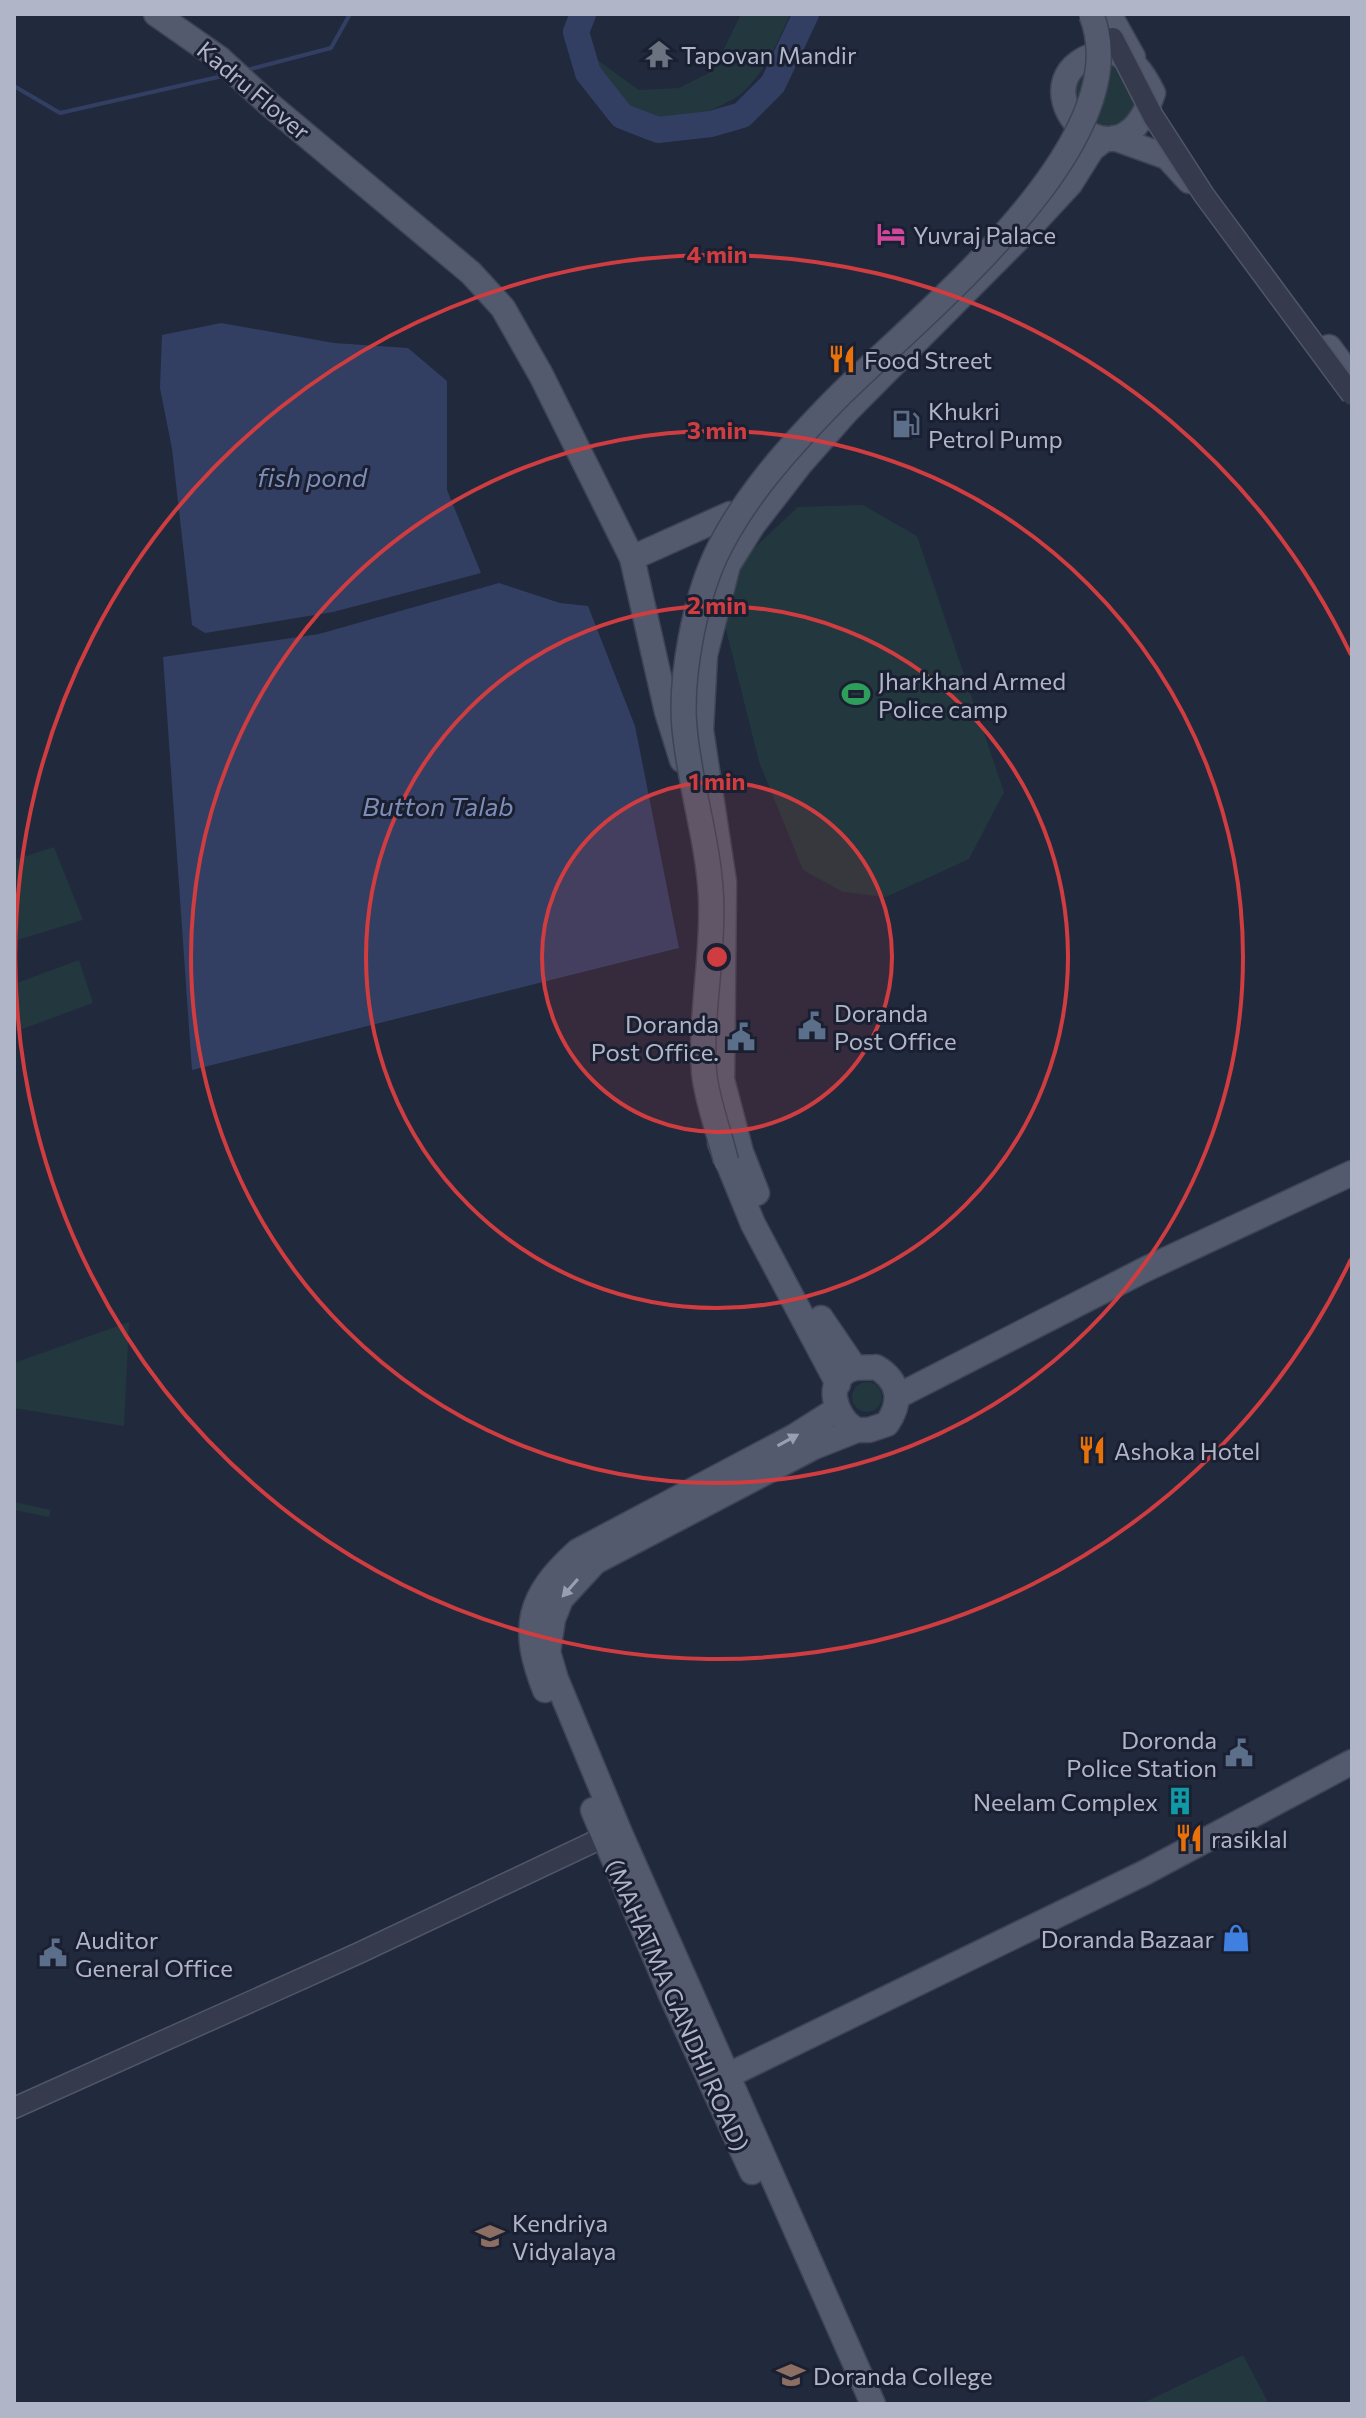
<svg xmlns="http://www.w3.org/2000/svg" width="1366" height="2418" font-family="Commissioner,sans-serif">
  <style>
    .green { fill: #23373e }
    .water { fill: #323f63 }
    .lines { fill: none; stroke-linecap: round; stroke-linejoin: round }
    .stream { stroke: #323f63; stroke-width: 4 }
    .river { stroke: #323f63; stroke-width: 26 }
    .minor-casing { stroke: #505668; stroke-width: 23 }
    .major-casing { stroke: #3e4456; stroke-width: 27 }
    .minor { stroke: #353b4d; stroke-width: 20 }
    .major { stroke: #535a6d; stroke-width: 24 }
    .minor-bridge-casing { stroke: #505668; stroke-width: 23; stroke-linecap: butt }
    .major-bridge-casing { stroke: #3e4456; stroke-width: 27; stroke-linecap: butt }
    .minor-bridge { stroke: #353b4d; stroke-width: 20 }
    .major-bridge { stroke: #535a6d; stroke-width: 24 }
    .oneway { fill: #999fb1 }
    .ring { fill: none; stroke: #d03d40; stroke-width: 4 }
    .labels { text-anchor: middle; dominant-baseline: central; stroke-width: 6; stroke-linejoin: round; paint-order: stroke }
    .poi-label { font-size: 24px; fill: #b0b6c8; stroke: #1a2031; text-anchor: start }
    .street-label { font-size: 24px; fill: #b0b6c8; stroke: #1a2031 }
    .water-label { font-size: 26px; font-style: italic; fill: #7e8db7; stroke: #1a2031 }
    .centre { fill: #d03d40; stroke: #1a2031; stroke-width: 4 }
    .ring-label { font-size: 24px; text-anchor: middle; font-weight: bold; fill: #d03d40; stroke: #1a2031; stroke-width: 6; stroke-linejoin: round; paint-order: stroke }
  </style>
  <rect width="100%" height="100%" fill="#21293d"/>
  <!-- green -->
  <g class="green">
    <path d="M741,14H790C778,42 766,71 743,92C737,98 729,101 722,105C665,135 605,115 586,52L639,90L679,88L713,71Z"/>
    <polygon points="1113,59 1139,111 1120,127 1095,127 1074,102 1077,77"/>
    <polygon points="863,505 917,536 1004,792 969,859 886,897 843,892 803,870 759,762 725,626 738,563 798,507"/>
    <polygon points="54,847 83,920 14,941 14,860"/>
    <polygon points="79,960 93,1003 14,1032 14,984"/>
    <polygon points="129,1322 124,1426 14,1408 14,1363"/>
    <circle cx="867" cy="1397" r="15"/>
    <polygon points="14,1502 51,1510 49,1517 14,1510"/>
    <polygon points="1243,2355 1269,2404 1141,2404"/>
  </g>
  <!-- water -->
  <g class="water">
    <polygon points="221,323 334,343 408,348 447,381 447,490 481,573 333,612 205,633 192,625 172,449 160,388 162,335"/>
    <polygon points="499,583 560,603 588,606 635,726 679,948 192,1070 163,657 319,634"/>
  </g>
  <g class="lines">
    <!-- stream -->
    <g class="stream">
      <polyline points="247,70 331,48 350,14"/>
      <polyline points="14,86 60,113 227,75"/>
    </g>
    <!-- river -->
    <polyline class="river" points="583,14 576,32 588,73 622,116 658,130 711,124 742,115 773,84 806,14"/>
    <defs>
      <polyline id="minor" points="14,2108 359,1953 604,1837 617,1834"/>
      <g id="major">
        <polyline points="156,14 219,58 270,105 471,273 503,308 541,375 632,558 667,712 682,760"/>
        <polyline points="1109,14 1133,57"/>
        <path d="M1111,51C1134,60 1142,71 1153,93C1114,211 999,67 1111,51Z"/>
        <polyline points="1114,138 1167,157 1189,181"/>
        <polyline points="1329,347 1352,378"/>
        <polyline points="632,558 730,514"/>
        <polyline points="720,1143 753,1224 838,1384"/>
        <polyline points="757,1193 741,1152 722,1080 724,882 701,730 705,655 728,565 753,525 801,463 847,411 1031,226 1070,184 1092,149 1105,139"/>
        <polyline points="821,1318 855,1368"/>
        <polyline points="898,1396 1146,1269 1352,1173"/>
        <path d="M857,1430C834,1419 822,1376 855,1368C861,1367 869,1368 876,1367C900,1381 902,1402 887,1424L869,1430H857L814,1447L595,1562L561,1599L553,1619L548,1652L556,1679L620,1833L873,2404"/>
        <path d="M545,1690C520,1627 528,1596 578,1551L795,1436L836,1410"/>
        <polyline points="593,1810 671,1995 752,2172"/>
        <polyline points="729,2075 1144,1873 1352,1762"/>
      </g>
    </defs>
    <!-- minor casing -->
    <use href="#minor" class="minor-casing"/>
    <!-- major casing -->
    <use href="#major" class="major-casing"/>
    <!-- minor -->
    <use href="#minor" class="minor"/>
    <!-- major -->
    <use href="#major" class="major"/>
    <defs>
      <polyline id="minor-bridge" points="1113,38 1153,116 1204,195 1352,395"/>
      <path id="major-bridge" d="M726,1161C719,1131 707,1102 704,1072C700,1013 714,955 711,896C708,837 688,781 684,722C681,673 695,601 715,557C742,499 789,447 833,402C913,320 1144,143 1091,14"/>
    </defs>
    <!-- minor-bridge casing -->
    <use href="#minor-bridge" class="minor-bridge-casing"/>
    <!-- major-bridge casing -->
    <use href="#major-bridge" class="major-bridge-casing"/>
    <!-- minor-bridge -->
    <use href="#minor-bridge" class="minor-bridge"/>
    <!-- major-bridge -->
    <use href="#major-bridge" class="major-bridge"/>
  </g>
  <!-- one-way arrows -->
  <defs><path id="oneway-solid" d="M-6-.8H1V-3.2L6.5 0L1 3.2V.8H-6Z" transform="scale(2)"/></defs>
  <g class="oneway">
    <use href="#oneway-solid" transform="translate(788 1440) rotate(-29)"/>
    <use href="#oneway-solid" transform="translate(570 1588) rotate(131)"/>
  </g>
  <!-- distance rings -->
  <circle cx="717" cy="957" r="175" fill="#d03d40" fill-opacity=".12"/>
  <g class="ring">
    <circle cx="717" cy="957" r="175"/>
    <circle cx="717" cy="957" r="351"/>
    <circle cx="717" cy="957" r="526"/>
    <path d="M1351 1259A702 702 0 1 1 1351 655"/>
  </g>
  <!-- icons -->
  <defs>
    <symbol id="temple-bare" viewBox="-9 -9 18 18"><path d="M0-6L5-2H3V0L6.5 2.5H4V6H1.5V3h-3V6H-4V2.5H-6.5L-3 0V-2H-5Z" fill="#6b7280" stroke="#1a2031" stroke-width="2.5" paint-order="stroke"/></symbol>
    <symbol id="hotel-bare" viewBox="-9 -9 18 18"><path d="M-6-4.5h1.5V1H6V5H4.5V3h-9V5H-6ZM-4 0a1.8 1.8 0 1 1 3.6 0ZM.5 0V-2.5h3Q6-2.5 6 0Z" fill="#d1479c" stroke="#1a2031" stroke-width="2.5" paint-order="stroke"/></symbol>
    <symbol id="restaurant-bare" viewBox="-9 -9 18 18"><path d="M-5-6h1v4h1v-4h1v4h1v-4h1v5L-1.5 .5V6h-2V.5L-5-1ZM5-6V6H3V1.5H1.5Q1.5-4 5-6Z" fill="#e8710a" stroke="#1a2031" stroke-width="2.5" paint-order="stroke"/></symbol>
    <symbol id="fuel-bare" viewBox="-9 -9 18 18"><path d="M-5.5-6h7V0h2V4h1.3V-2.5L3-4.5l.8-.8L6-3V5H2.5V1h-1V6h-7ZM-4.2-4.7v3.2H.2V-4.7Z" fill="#5c6f8a" stroke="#1a2031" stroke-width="2.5" paint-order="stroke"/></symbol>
    <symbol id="stadium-bare" viewBox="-9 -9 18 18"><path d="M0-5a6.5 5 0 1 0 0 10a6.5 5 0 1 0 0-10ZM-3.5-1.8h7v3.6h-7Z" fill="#2e9e5b" stroke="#1a2031" stroke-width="2.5" paint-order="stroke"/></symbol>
    <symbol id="civic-bare" viewBox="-9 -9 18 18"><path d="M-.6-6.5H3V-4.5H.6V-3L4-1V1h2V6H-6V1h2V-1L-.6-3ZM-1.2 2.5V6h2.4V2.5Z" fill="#5c6f8a" stroke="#1a2031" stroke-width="2.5" paint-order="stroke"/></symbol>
    <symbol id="building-bare" viewBox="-9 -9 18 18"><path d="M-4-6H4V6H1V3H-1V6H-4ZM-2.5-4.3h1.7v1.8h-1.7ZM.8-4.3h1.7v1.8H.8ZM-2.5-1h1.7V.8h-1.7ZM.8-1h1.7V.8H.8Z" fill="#0f9aa8" stroke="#1a2031" stroke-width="2.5" paint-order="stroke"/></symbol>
    <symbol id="shop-bare" viewBox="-9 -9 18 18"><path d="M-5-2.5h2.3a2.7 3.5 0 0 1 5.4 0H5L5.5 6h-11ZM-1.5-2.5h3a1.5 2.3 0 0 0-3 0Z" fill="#3f7fe0" stroke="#1a2031" stroke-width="2.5" paint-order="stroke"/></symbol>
    <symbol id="school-bare" viewBox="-9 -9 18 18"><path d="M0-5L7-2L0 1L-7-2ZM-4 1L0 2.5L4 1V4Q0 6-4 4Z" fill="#8d6e63" stroke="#1a2031" stroke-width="2.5" paint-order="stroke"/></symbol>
    <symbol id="university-bare" viewBox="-9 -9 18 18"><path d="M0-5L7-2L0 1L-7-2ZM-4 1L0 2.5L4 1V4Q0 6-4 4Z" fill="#8d6e63" stroke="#1a2031" stroke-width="2.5" paint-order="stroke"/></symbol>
  </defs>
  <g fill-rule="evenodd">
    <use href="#temple-bare" x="639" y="34" width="40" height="40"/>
    <use href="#hotel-bare" x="871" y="214" width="40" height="40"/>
    <use href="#restaurant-bare" x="822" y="339" width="40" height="40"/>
    <use href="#fuel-bare" x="886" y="404" width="40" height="40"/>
    <use href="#stadium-bare" x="836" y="674" width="40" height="40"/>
    <use href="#civic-bare" x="792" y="1006" width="40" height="40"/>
    <use href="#civic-bare" x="721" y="1017" width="40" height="40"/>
    <use href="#restaurant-bare" x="1072" y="1430" width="40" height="40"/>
    <use href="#civic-bare" x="1219" y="1733" width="40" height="40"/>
    <use href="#building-bare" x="1160" y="1781" width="40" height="40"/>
    <use href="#restaurant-bare" x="1169" y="1818" width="40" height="40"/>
    <use href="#shop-bare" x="1216" y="1918" width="40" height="40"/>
    <use href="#civic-bare" x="33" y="1933" width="40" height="40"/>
    <use href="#school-bare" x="470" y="2216" width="40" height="40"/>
    <use href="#university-bare" x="771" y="2355" width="40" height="40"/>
  </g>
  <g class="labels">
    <!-- poi labels -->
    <g class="poi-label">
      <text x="681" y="54">Tapovan Mandir</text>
      <text x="913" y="234">Yuvraj Palace</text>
      <text x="864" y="359">Food Street</text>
      <text x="928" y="410">Khukri<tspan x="928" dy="28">Petrol Pump</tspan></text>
      <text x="878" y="680">Jharkhand Armed<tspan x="878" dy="28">Police camp</tspan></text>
      <text x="834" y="1012">Doranda<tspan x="834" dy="28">Post Office</tspan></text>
      <text x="719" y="1023" text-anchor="end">Doranda<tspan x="719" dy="28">Post Office.</tspan></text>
      <text x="1114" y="1450">Ashoka Hotel</text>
      <text x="1217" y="1739" text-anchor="end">Doronda<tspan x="1217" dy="28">Police Station</tspan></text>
      <text x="1158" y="1801" text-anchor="end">Neelam Complex</text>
      <text x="1211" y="1838">rasiklal</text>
      <text x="1214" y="1938" text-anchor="end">Doranda Bazaar</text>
      <text x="75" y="1939">Auditor<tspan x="75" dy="28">General Office</tspan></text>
      <text x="512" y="2222">Kendriya<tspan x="512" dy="28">Vidyalaya</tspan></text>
      <text x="813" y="2375">Doranda College</text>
    </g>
    <!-- street labels -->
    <g class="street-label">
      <text transform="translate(254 90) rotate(40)">Kadru Flover</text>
      <text transform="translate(678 2005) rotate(66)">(MAHATMA GANDHI ROAD)</text>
    </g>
    <!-- water labels -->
    <g class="water-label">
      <text x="312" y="476">fish pond</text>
      <text x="438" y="805">Button Talab</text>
    </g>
  </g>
  <circle cx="717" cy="957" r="12" class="centre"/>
  <g class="ring-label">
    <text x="717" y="263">4 min</text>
    <text x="717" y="439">3 min</text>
    <text x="717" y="614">2 min</text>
    <text x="717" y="790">1 min</text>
  </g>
  <!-- border -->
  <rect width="1366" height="2418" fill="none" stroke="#b0b6c8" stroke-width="32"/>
</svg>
